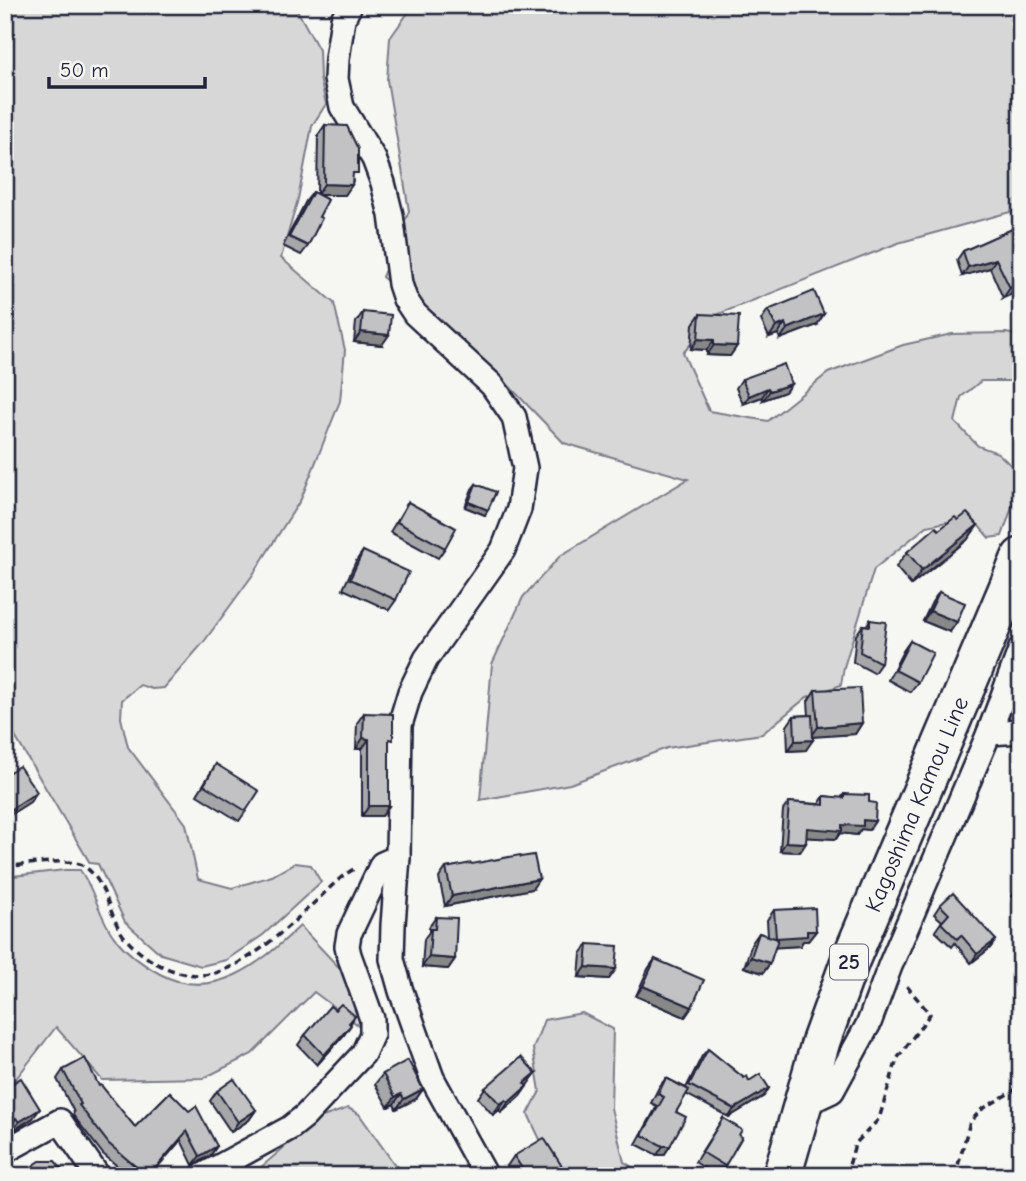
<svg xmlns="http://www.w3.org/2000/svg" width="1026" height="1181" font-family="'Comic Neue',sans-serif">
  <style>
    .green { fill: #d7d7d7; stroke: #7c7c89; stroke-width: 2 }
    .lines { fill: none; stroke-linecap: round; stroke-linejoin: round }
    .minor-casing { stroke: #22223b; stroke-width: 28 }
    .primary-casing { stroke: #22223b; stroke-width: 42 }
    .path { stroke: #22223b; stroke-width: 3.5; stroke-dasharray: 7 5; stroke-linecap: butt }
    .minor { stroke: #f6f6f2; stroke-width: 23 }
    .primary { stroke: #f6f6f2; stroke-width: 37 }
    .wall { fill: #a7a7a9; stroke: #22223b; stroke-width: 2 }
    .shaded-wall { fill: #888889; stroke: #22223b; stroke-width: 2 }
    .building { fill: #c2c2c4; stroke: #22223b; stroke-width: 2 }
    .labels { text-anchor: middle; dominant-baseline: central; stroke-width: 5; stroke-linejoin: round; paint-order: stroke }
    .shield { fill: #f6f6f2; stroke: #626272; stroke-width: 2 }
    .shield-label { font-size: 21px; font-weight: bold; fill: #22223b }
    .street-label { font-size: 23px; fill: #22223b; stroke: #f6f6f2 }
  </style>
  <rect width="100%" height="100%" fill="#f6f6f2"/>
  <filter id="ink" filterUnits="userSpaceOnUse"><feTurbulence type="fractalNoise" baseFrequency=".0143" numOctaves="2"/><feDisplacementMap in="SourceGraphic" scale="14" xChannelSelector="R" yChannelSelector="G"/><feConvolveMatrix kernelMatrix="1 2 1 2 8 2 1 2 1" color-interpolation-filters="sRGB"/></filter>
  <g filter="url(#ink)">
    <!-- green -->
    <g class="green">
      <polygon points="5,5 299,5 297,10 319,50 320,78 326,104 312,126 298,199 281,258 334,303 345,350 340,401 301,499 252,576 203,643 164,688 152,689 140,685 122,700 121,718 128,747 186,824 198,879 232,888 272,876 295,863 311,865 321,882 263,935 226,960 201,966 161,954 125,922 98,864 90,863 10,728 5,728"/>
      <polygon points="418,5 1021,5 1021,209 898,243 716,315 683,353 709,411 768,421 828,373 903,345 952,334 1006,333 1021,336 1021,381 981,381 961,397 955,422 978,446 998,453 1021,475 1021,481 1002,536 989,538 979,526 967,518 927,526 874,569 844,667 841,685 807,697 762,734 667,748 570,784 480,800 492,664 523,597 560,556 688,479 564,443 487,363 382,277 409,211 387,80 390,38 410,10"/>
      <path d="M65,870H80C95,890 99,917 114,937C127,953 141,964 160,974C214,1003 261,963 300,926L347,976L362,1001V1028L314,992L252,1054L204,1078L102,1080L56,1027L15,1080L5,1083V877Z"/>
      <polygon points="582,1013 613,1029 611,1108 624,1162 647,1176 557,1176 528,1114 540,1091 533,1049 544,1020"/>
      <polygon points="348,1108 359,1114 395,1165 411,1176 267,1176 260,1168 317,1119"/>
    </g>
    <g class="lines">
      <defs>
        <g id="minor">
          <polyline points="350,5 343,19 337,59 336,79 342,107 374,159 383,183 391,215 400,284 405,299 415,314 492,385 514,417 525,468 519,509 503,550 426,659 410,692 400,725 398,857 393,925 392,959 401,991 432,1078 486,1176"/>
          <polyline points="1021,648 989,733 1021,731"/>
          <polyline points="802,1105 832,1091 869,1023 890,966 989,733"/>
          <polyline points="5,1151 60,1121 98,1176"/>
          <polyline points="202,1176 290,1128 305,1116 363,1054 372,1034 372,1019 349,955 347,946 349,934 382,864 398,857"/>
        </g>
        <g id="primary">
          <path id="s1" d="M782,1176L821,1041L850,961L1021,557"/>
        </g>
      </defs>
      <!-- minor casing -->
      <use href="#minor" class="minor-casing"/>
      <!-- primary casing -->
      <use href="#primary" class="primary-casing"/>
      <!-- path -->
      <g class="path">
        <path d="M5,867C24,865 69,857 84,866C107,882 108,914 123,935C144,963 187,984 221,971C256,958 288,927 315,902C328,890 340,876 356,868"/>
        <polyline points="846,1176 855,1144 879,1119 897,1059 930,1014 905,984"/>
        <polyline points="955,1176 970,1122 981,1110 1021,1086"/>
      </g>
      <!-- minor -->
      <use href="#minor" class="minor"/>
      <!-- primary -->
      <use href="#primary" class="primary"/>
    </g>
    <!-- wall -->
    <g class="wall">
      <polygon points="325,125 353,181 345,195 318,195 319,217 308,246 301,255 283,246 306,201 313,192 317,194 318,135"/>
      <polygon points="1021,225 1021,290 1003,298 990,268 962,276 957,260 963,251"/>
      <polygon points="768,310 817,325 780,339 778,334 769,337 761,320"/>
      <polygon points="363,312 382,345 354,342 356,322"/>
      <polygon points="700,314 737,346 730,356 707,355 707,350 691,349 693,324"/>
      <polygon points="742,379 791,384 785,392 763,400 762,397 743,404 736,388"/>
      <polygon points="476,484 485,515 465,507 472,489"/>
      <polygon points="408,502 445,548 438,558 390,532"/>
      <polygon points="958,520 978,525 967,540 911,585 896,567 907,552 939,530"/>
      <polygon points="363,551 396,600 389,610 343,589 356,561"/>
      <polygon points="939,592 950,632 923,621 932,602"/>
      <polygon points="870,620 881,663 874,673 853,662 856,635 863,625 866,626"/>
      <polygon points="910,641 918,682 910,692 888,680 903,651"/>
      <polygon points="815,690 862,723 855,734 813,736 806,750 788,751 787,726 794,716 809,715 808,701"/>
      <polygon points="364,713 389,745 389,806 382,816 362,816 362,749 356,749 357,723"/>
      <polygon points="216,764 246,811 239,821 197,795"/>
      <polygon points="844,794 869,802 875,821 869,830 861,829 857,835 840,833 836,839 806,837 806,843 800,852 780,851 783,810 789,802 819,804 824,796 841,798"/>
      <polygon points="472,864 532,889 445,906 439,878 446,868"/>
      <polygon points="1021,883 1021,903 1012,896"/>
      <polygon points="940,905 996,940 990,948 971,963 955,943 952,947 935,931 942,921 934,914"/>
      <polygon points="774,910 816,931 808,941 803,941 800,946 775,947 770,963 763,973 744,967 752,943 759,933 768,936 767,920"/>
      <polygon points="436,917 455,959 448,969 422,967 424,939 429,932 429,927"/>
      <polygon points="588,944 616,969 609,979 579,977 581,954"/>
      <polygon points="655,959 692,1007 685,1017 636,996 648,969"/>
      <polygon points="335,1010 355,1016 344,1035 317,1065 298,1045 305,1035"/>
      <polygon points="708,1049 744,1078 769,1088 764,1096 729,1117 686,1094 676,1112 670,1146 664,1155 657,1155 636,1144 657,1106 651,1103 659,1087 666,1078 686,1088 702,1056"/>
      <polygon points="63,1070 99,1086 135,1127 170,1092 217,1146 210,1156 193,1165 181,1140 150,1176 129,1176 103,1154 73,1115 74,1112 57,1079"/>
      <polygon points="536,1073 526,1085 527,1086 520,1096 501,1113 499,1110 493,1115 478,1098 485,1088"/>
      <polygon points="383,1074 423,1089 416,1099 396,1109 394,1104 388,1107 375,1084"/>
      <polygon points="5,1088 33,1118 12,1131 10,1128"/>
      <polygon points="217,1091 256,1110 249,1120 231,1132 210,1101"/>
      <polygon points="723,1118 725,1166 717,1176 695,1162"/>
      <polygon points="514,1156 563,1168 558,1176 513,1176 507,1166"/>
    </g>
    <!-- shaded-wall -->
    <g class="shaded-wall">
      <polygon points="324,184 352,185 345,195 317,195"/>
      <polygon points="996,259 990,268 962,276 968,267"/>
      <polygon points="1021,283 1021,290 1003,298 1010,288"/>
      <polygon points="824,314 817,325 780,339 787,329"/>
      <polygon points="785,323 778,334 769,337 776,327"/>
      <polygon points="361,332 389,335 382,345 354,342"/>
      <polygon points="698,339 714,340 707,350 691,349"/>
      <polygon points="714,345 737,346 730,356 707,355"/>
      <polygon points="791,384 785,392 763,400 770,391"/>
      <polygon points="768,388 762,397 743,404 749,396"/>
      <polygon points="469,502 488,510 485,515 465,507"/>
      <polygon points="978,525 967,540 911,585 922,570"/>
      <polygon points="930,611 957,622 950,632 923,621"/>
      <polygon points="862,723 855,734 811,737 818,727"/>
      <polygon points="363,738 369,739 362,749 356,749"/>
      <polygon points="813,740 806,750 788,751 795,741"/>
      <polygon points="37,792 30,802 5,818 5,813"/>
      <polygon points="369,806 389,806 382,816 362,816"/>
      <polygon points="863,820 875,821 869,830 861,829 857,835 840,833 836,839 800,837 807,828 842,825"/>
      <polygon points="786,842 806,843 800,852 780,851"/>
      <polygon points="539,879 532,889 445,906 452,896"/>
      <polygon points="807,931 816,931 808,941 803,941 800,946 768,948 776,938"/>
      <polygon points="996,940 990,948 971,963 977,954"/>
      <polygon points="429,957 455,959 448,969 422,967"/>
      <polygon points="751,957 770,963 763,973 744,967"/>
      <polygon points="586,967 616,969 609,979 579,977"/>
      <polygon points="643,986 692,1007 685,1017 636,996"/>
      <polygon points="351,1025 344,1035 317,1065 324,1055"/>
      <polygon points="536,1073 528,1084 517,1093 524,1083"/>
      <polygon points="527,1086 520,1096 501,1113 508,1103"/>
      <polygon points="769,1088 764,1096 729,1117 734,1109"/>
      <polygon points="423,1089 416,1099 396,1109 404,1099"/>
      <polygon points="401,1094 394,1104 388,1107 395,1097"/>
      <polygon points="506,1100 499,1110 493,1115 500,1104"/>
      <polygon points="40,1109 33,1118 12,1131 19,1122"/>
      <polygon points="256,1110 249,1120 231,1132 238,1122"/>
      <polygon points="16,1118 10,1128 5,1131 5,1126"/>
      <polygon points="217,1146 210,1156 193,1165 200,1156"/>
      <polygon points="663,1146 670,1146 664,1155 657,1155"/>
      <polygon points="563,1168 558,1176 551,1176"/>
    </g>
    <!-- building -->
    <g class="building">
      <polygon points="325,125 347,126 358,149 358,173 353,173 352,185 324,184"/>
      <polygon points="313,192 328,200 319,217 322,218 308,246 289,237"/>
      <polygon points="1021,225 1021,283 1010,288 996,259 968,267 963,251"/>
      <polygon points="814,291 824,314 787,329 785,323 776,327 768,310"/>
      <polygon points="363,312 391,315 389,335 361,332"/>
      <polygon points="700,314 739,316 737,346 714,345 714,340 698,339"/>
      <polygon points="784,364 791,384 770,391 768,388 749,396 742,379"/>
      <polygon points="476,484 496,492 488,510 469,502"/>
      <polygon points="408,502 456,528 445,548 397,522"/>
      <polygon points="967,513 978,525 922,570 907,552 936,527 939,530 955,517 958,520"/>
      <polygon points="363,551 409,572 396,600 350,579"/>
      <polygon points="939,592 965,603 957,622 930,611"/>
      <polygon points="870,620 886,622 881,663 860,652 863,625 870,626"/>
      <polygon points="910,641 933,653 918,682 895,670"/>
      <polygon points="860,688 862,723 818,727 815,690"/>
      <polygon points="364,713 393,714 393,740 389,739 389,806 369,806 369,739 363,738"/>
      <polygon points="812,715 813,740 795,741 794,716"/>
      <polygon points="216,764 259,791 246,811 204,785"/>
      <polygon points="19,766 37,792 5,813 5,775"/>
      <polygon points="844,794 869,795 869,802 876,803 875,821 863,820 863,826 842,825 842,831 807,828 806,843 786,842 789,802 824,805 824,796 844,798"/>
      <polygon points="520,855 521,857 534,855 539,879 452,896 446,868 471,863 472,864"/>
      <polygon points="953,893 996,940 977,954 961,935 957,939 941,923 949,914 940,905"/>
      <polygon points="815,908 816,931 807,931 807,936 776,938 774,910"/>
      <polygon points="436,917 457,918 455,959 429,957 431,929 435,929"/>
      <polygon points="759,933 778,939 770,963 751,957"/>
      <polygon points="588,944 618,946 616,969 586,967"/>
      <polygon points="655,959 704,980 692,1007 643,986"/>
      <polygon points="341,1004 355,1016 349,1023 351,1025 324,1055 305,1035 330,1006 335,1010"/>
      <polygon points="708,1049 744,1078 747,1076 749,1081 760,1074 769,1088 734,1109 689,1085"/>
      <polygon points="521,1057 536,1073 524,1083 527,1086 508,1103 506,1100 500,1104 485,1088"/>
      <polygon points="85,1058 99,1086 101,1085 135,1127 170,1092 189,1111 196,1106 217,1146 200,1156 187,1131 149,1176 147,1176 109,1144 79,1105 81,1104 63,1070"/>
      <polygon points="408,1060 423,1089 404,1099 401,1094 395,1097 383,1074"/>
      <polygon points="21,1078 40,1109 19,1122 16,1118 5,1126 5,1088"/>
      <polygon points="666,1078 689,1090 676,1112 686,1117 670,1146 663,1146 642,1135 664,1097 658,1094"/>
      <polygon points="234,1079 256,1110 238,1122 217,1091"/>
      <polygon points="723,1118 742,1130 739,1135 742,1137 725,1166 702,1152"/>
      <polygon points="544,1138 563,1168 551,1176 527,1176 514,1156"/>
      <polygon points="40,1161 55,1161 65,1173 65,1176 29,1176 30,1171 34,1165"/>
    </g>
  </g>
  <g class="labels">
    <!-- shield labels -->
    <rect class="shield" x="830" y="944.5" width="38" height="35" rx="5"/>
    <g class="shield-label">
      <text x="849" y="962">25</text>
    </g>
    <!-- street labels -->
    <g class="street-label">
      <text stroke="none"><textPath href="#s1" startOffset="396">Kagoshima Kamou Line</textPath></text>
    </g>
  </g>
  <!-- margin -->
  <rect width="1026" height="1181" fill="none" stroke="#f6f6f2" stroke-width="28"/>
  <rect x="14" y="14" width="998" height="1153" fill="none" stroke="#22223b" stroke-width="2.5" filter="url(#ink)"/>
  <!-- scale -->
  <path d="M49 77v10h156v-10" fill="none" stroke="#22223b" stroke-width="3.5"/>
  <text x="60" y="77" font-size="21" fill="#22223b" stroke="#f6f6f2" stroke-width="5" paint-order="stroke">50 m</text>
</svg>
